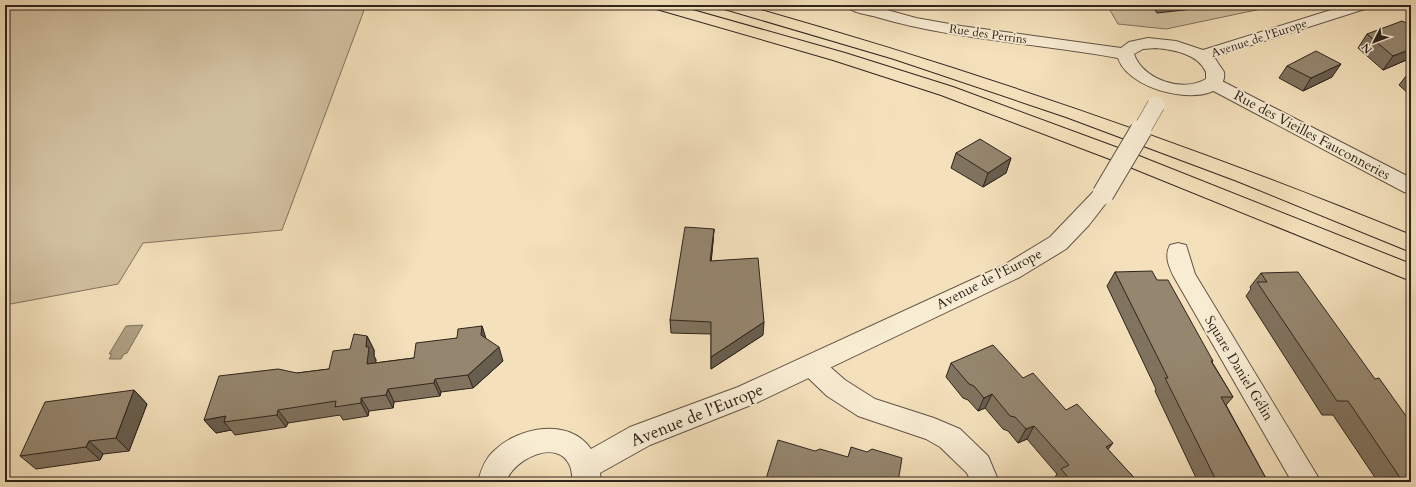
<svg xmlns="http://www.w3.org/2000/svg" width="1416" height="487" font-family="Cardo,serif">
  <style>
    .green { fill: #d2c1a1; stroke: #80725e }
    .water { fill: #b1a186; stroke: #7d6f5c }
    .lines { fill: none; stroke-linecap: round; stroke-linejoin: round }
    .minor-casing { stroke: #605344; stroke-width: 2 }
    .tertiary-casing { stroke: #605344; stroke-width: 2 }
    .trunk-casing { stroke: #2e241c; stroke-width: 2 }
    .minor { fill: #f8ecd3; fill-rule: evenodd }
    .tertiary { fill: #f8ecd3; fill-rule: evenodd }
    .trunk { fill: #f4e1bc; fill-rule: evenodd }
    .tertiary-bridge-far1-casing { stroke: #605344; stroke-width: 18; stroke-linecap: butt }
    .tertiary-bridge-casing { stroke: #605344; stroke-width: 23; stroke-linecap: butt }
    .tertiary-bridge-far1 { stroke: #f8ecd3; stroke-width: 17 }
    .tertiary-bridge { stroke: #f8ecd3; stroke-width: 21 }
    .wall { fill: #80735f; stroke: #2e241c }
    .shaded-wall { fill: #685e4e; stroke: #2e241c }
    .building { fill: #95866f; stroke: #2e241c }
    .labels { text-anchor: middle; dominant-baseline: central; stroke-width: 3.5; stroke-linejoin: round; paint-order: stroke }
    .far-street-label { font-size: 12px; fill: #2e241c; stroke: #f8ecd3 }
    .street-label { font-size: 14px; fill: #2e241c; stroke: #f8ecd3 }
    .near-street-label { font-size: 17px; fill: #2e241c; stroke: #f8ecd3 }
  </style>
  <rect width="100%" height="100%" fill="#f4e1bc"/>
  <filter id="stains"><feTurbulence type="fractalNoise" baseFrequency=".005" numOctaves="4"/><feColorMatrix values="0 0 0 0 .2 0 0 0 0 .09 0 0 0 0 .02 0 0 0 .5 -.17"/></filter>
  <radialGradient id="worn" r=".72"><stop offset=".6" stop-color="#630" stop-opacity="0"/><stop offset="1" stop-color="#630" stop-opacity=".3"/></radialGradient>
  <!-- green -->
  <g class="green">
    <polygon points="5,5 366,5 282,230 143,243 118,284 5,305"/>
    <polygon points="1107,5 1280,5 1166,29 1118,24"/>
  </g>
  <!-- water -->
  <polygon class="water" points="143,325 127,353 124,354 121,359 109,359 112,354 109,354 126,326"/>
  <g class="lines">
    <defs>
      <g id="minor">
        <polygon points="1212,78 1218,79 1411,178 1411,194 1404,192 1206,87 1203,83 1206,79"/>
        <path d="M1178,243L1186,245L1195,274L1321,482H1292L1174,277C1169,267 1164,256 1170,245Z"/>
        <polygon points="811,355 820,358 845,380 875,399 934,418 960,429 988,456 999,482 971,482 967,473 940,447 926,439 858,416 827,396 802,372 798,365 802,358"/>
      </g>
      <g id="tertiary">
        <path d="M845,5H869L916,18L961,26L1121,48L1129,42L1148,38L1176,41L1203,50L1347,5H1371L1368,8L1214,57L1224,72C1229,111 1131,97 1118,58C1036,43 953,40 873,16C865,14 850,12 845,5ZM1156,48C1175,50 1198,54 1206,72V79C1183,93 1143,80 1134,54L1143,49Z"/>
        <path d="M1103,187L1110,189L1113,194L1089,225L1066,249L1020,277L756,403L650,445L600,473L601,482H573C572,477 572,471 570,466C558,437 513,459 506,482H478C481,470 485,458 495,450C519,427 569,417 591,449L630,427L738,387L1004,265L1050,237L1096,189Z"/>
      </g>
      <g id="trunk">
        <polygon points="650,5 675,5 845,53 953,87 1129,152 1411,264 1411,281 1115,161 941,95 833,60 653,8"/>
        <path d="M718,5H743C971,69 1193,146 1411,235V252L1237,181L1066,117L894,59L721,8Z"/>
      </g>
    </defs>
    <!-- minor casing -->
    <use href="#minor" class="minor-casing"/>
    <!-- tertiary casing -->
    <use href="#tertiary" class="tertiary-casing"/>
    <!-- trunk casing -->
    <use href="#trunk" class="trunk-casing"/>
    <!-- minor -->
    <use href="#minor" class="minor"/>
    <!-- tertiary -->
    <use href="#tertiary" class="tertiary"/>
    <!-- trunk -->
    <use href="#trunk" class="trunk"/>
    <defs>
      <polyline id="tertiary-bridge-far1" points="1141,131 1156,105"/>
      <polyline id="tertiary-bridge" points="1103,194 1141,130"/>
    </defs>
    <!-- tertiary-bridge-far1 casing -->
    <use href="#tertiary-bridge-far1" class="tertiary-bridge-far1-casing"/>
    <!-- tertiary-bridge casing -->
    <use href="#tertiary-bridge" class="tertiary-bridge-casing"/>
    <!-- tertiary-bridge-far1 -->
    <use href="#tertiary-bridge-far1" class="tertiary-bridge-far1"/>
    <!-- tertiary-bridge -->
    <use href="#tertiary-bridge" class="tertiary-bridge"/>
  </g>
  <!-- wall -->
  <g class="wall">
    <polygon points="1152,5 1222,5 1211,7 1157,13"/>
    <polygon points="1367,34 1411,58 1383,70 1358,48"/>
    <polygon points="1287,66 1332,77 1303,91 1279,78"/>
    <polygon points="1410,71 1411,71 1411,96 1399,85"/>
    <polygon points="956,153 1011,158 1006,173 983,187 951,168"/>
    <polygon points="714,229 713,242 711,261 763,335 711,369 711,334 671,333 670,320"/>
    <polygon points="1115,272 1157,280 1213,361 1212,362 1233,397 1226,405 1268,482 1198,482 1155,391 1156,389 1107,286"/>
    <polygon points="1261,273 1411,482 1378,482 1333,415 1322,415 1246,296 1251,289 1250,287"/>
    <polygon points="482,326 486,339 503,361 473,388 441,392 440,396 394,402 393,408 369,411 368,416 343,420 340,415 288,423 286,427 235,435 231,430 216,433 204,420 297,373 329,369 350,349 367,336 374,350 374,356 376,360 375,363 414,358"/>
    <polygon points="951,363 1023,378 1066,410 1108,450 1138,482 1052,482 1057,474 1027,439 1018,443 1008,431 1003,429 985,408 978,411 968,400 963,398 946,377"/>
    <polygon points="134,390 147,404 129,451 103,454 100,460 36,469 20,456"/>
  </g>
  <!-- shaded-wall -->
  <g class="shaded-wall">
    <polygon points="1212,5 1222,5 1211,7"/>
    <polygon points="1411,49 1411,58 1383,70 1393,56"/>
    <polygon points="1341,64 1332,77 1303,91 1311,78"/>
    <polygon points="1011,158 1006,173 983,187 988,173"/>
    <polygon points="714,229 713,242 710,274 710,261"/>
    <polygon points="764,322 763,335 711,369 711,357"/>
    <polygon points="482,326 486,339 481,335"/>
    <polygon points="367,336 374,350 374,356 376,360 374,377 367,364 366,347"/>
    <polygon points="499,347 503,361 473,388 468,375"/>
    <polygon points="435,379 441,392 440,396 434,383"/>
    <polygon points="5,388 7,389 5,400"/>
    <polygon points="388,389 394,402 393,408 386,395"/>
    <polygon points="134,390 147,404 129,451 116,438"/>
    <polygon points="992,394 985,408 978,411 984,398"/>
    <polygon points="361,398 369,411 368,416 361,403"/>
    <polygon points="278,410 288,423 286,427 277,415"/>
    <polygon points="226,416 224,422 231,430 216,433 204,420"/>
    <polygon points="1034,426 1027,439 1018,443 1026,429"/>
    <polygon points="89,441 103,454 100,460 86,447"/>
    <polygon points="1113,443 1103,456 1106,447"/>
  </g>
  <!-- building -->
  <g class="building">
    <polygon points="1402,21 1411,25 1411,49 1393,56 1367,34"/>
    <polygon points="1316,51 1341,64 1311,78 1287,66"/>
    <polygon points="980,139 1011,158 988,173 956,153"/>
    <polygon points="685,227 714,229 710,261 758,258 764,322 711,357 711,322 670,320"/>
    <polygon points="1152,271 1157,280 1168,280 1213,361 1211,361 1233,397 1221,397 1268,482 1217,482 1165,378 1168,378 1115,272"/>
    <polygon points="1298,272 1375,379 1379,378 1411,423 1411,482 1403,482 1348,401 1337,401 1257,282 1267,282 1261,273"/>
    <polygon points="482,326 481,335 499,347 468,375 435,379 434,383 388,389 386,395 361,398 361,403 335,407 336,401 278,410 277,415 224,422 226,416 204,420 219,376 278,369 297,373 329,369 333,351 350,349 354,334 367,336 366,347 369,347 367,364 414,358 416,343 457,338 458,329"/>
    <polygon points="993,345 1023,378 1033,373 1066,410 1077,404 1113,443 1106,447 1138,482 1072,482 1061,469 1069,465 1034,426 1026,429 1015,417 1010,416 992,394 984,398 974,386 969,384 951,363"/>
    <polygon points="134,390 116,438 89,441 86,447 20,456 45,402"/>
    <polygon points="778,440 815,451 820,449 848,457 851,447 867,452 872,449 902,458 898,482 765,482"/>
  </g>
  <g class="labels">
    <!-- far-street labels -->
    <g class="far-street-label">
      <text transform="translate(988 34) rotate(8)">Rue des Perrins</text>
      <text transform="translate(1259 38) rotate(-18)">Avenue de l'Europe</text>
    </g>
    <!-- street labels -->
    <g class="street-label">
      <text transform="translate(1312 135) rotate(28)">Rue des Vieilles Fauconneries</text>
      <text transform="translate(989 279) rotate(-27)">Avenue de l'Europe</text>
      <text transform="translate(1239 368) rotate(59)">Square Daniel Gélin</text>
    </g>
    <!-- near-street labels -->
    <g class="near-street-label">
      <text transform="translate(697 415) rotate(-22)">Avenue de l'Europe</text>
    </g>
  </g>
  <!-- margin -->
  <rect width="1416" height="487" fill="none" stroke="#f4e1bc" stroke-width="20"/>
  <rect x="6" y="6" width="1404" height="475" fill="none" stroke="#2e241c" stroke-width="2"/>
  <rect x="10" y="10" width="1396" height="467" fill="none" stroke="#2e241c"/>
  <!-- north arrow -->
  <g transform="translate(1374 42) rotate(228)" stroke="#f8ecd3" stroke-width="3" paint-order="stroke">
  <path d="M0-3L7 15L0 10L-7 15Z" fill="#2e241c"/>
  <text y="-6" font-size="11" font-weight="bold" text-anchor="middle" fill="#2e241c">N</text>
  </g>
  <rect width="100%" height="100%" filter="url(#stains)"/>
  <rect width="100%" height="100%" fill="url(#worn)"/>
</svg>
